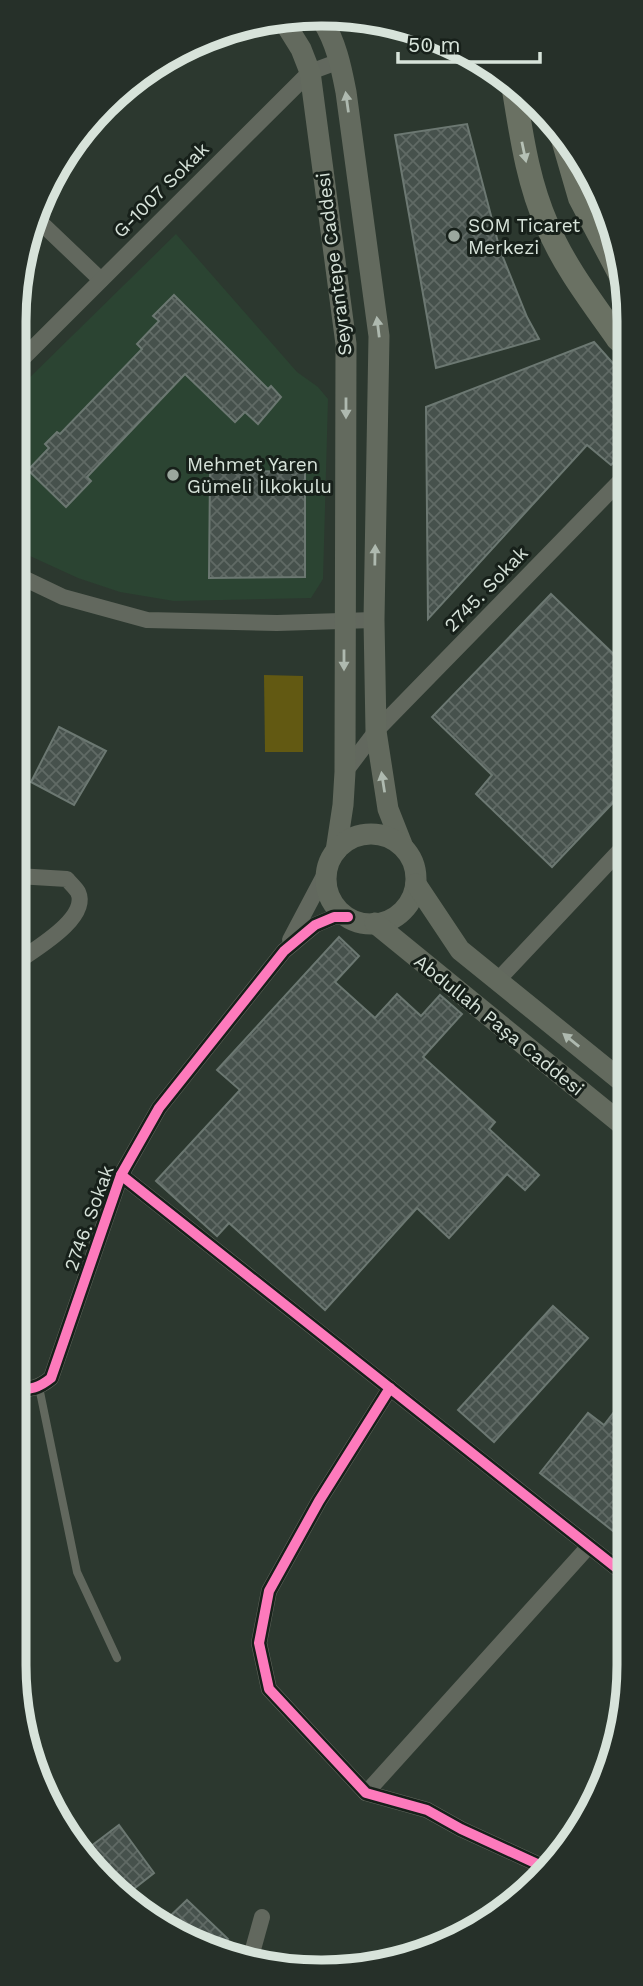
<svg xmlns="http://www.w3.org/2000/svg" width="643" height="1986" font-family="'Work Sans',sans-serif">
  <style>
    .built { fill: #2b4432 }
    .park { fill: #625912 }
    .building { fill: url(#building-cross-hatch); stroke: #6c7872; stroke-width: 2 }
    .lines { fill: none; stroke-linecap: round; stroke-linejoin: round }
    .service { stroke: #62685e; stroke-width: 8 }
    .minor { stroke: #62685e; stroke-width: 16 }
    .secondary { stroke: #636a5e; stroke-width: 21 }
    .primary { stroke: #6a7163; stroke-width: 24 }
    .cycleway-casing { stroke: #17201a; stroke-width: 15 }
    .cycleway { stroke: #fd7abc; stroke-width: 10 }
    .oneway { fill: #aeb9af }
    .oneway2 { fill: #b6c1b6 }
    .poi-dot { fill: #9ba79e; stroke: #17201a; stroke-width: 2.5 }
    .labels { text-anchor: middle; dominant-baseline: central; stroke-width: 6; stroke-linejoin: round; paint-order: stroke }
    .street-label { font-size: 19px; fill: #d7e3da; stroke: #17201a }
    .poi-label { font-size: 19px; fill: #d7e3da; stroke: #17201a; text-anchor: start }
    .rim { fill: none; stroke: #d7e3da; stroke-width: 9 }
  </style>
  <defs>
    <pattern id="building-cross-hatch" width="8" height="8" patternUnits="userSpaceOnUse" patternTransform="scale(1.75)"><rect width="8" height="8" fill="#46514c"/><path d="M0 0l8 8M0 8l8-8" fill="none" stroke="#606a65"/></pattern>
  </defs>
  <rect width="100%" height="100%" fill="#2c382f"/>
  <!-- built -->
  <polygon class="built" points="176,234 297,372 318,387 328,399 323,579 311,598 174,601 120,592 78,578 19,551 19,388"/>
  <!-- park -->
  <polygon class="park" points="264,675 303,676 303,752 265,752"/>
  <!-- building -->
  <g class="building">
    <polygon points="467,124 500,250 527,317 539,339 436,368 395,135"/>
    <polygon points="174,295 268,389 271,386 281,397 258,424 245,412 235,422 185,374 87,477 91,481 66,507 28,470 49,448 45,444 57,432 60,434 142,349 137,344 159,321 153,316"/>
    <polygon points="594,342 626,378 626,450 611,465 587,445 428,619 426,407"/>
    <polygon points="305,471 305,577 209,578 210,472"/>
    <polygon points="551,594 625,665 625,790 552,867 476,794 492,775 432,717"/>
    <polygon points="59,727 106,751 74,805 31,782"/>
    <polygon points="339,937 359,956 335,982 375,1018 397,994 421,1016 440,995 462,1014 423,1057 495,1122 489,1129 539,1175 525,1190 507,1174 449,1238 417,1208 325,1310 229,1223 217,1236 156,1181 240,1090 217,1070"/>
    <polygon points="553,1306 588,1338 494,1442 458,1410"/>
    <polygon points="624,1399 624,1436 623,1539 540,1473 588,1413 604,1425"/>
    <polygon points="119,1825 154,1873 126,1895 91,1868 82,1853"/>
    <polygon points="187,1900 228,1939 217,1950 185,1940 163,1923"/>
  </g>
  <g class="lines">
    <!-- service -->
    <g class="service">
      <polyline points="17,864 29,875"/>
      <polyline points="39,1387 77,1572 117,1658"/>
    </g>
    <!-- minor -->
    <g class="minor">
      <polyline points="37,219 101,280"/>
      <polyline points="20,361 310,72 340,61"/>
      <polyline points="19,576 63,597 147,620 277,623 374,620"/>
      <polyline points="345,772 376,731 626,475"/>
      <polyline points="290,940 327,870"/>
      <path d="M17,962C35,949 90,918 78,892C75,887 70,883 67,879L17,876"/>
      <polyline points="497,981 625,845"/>
      <polyline points="121,1175 623,1573"/>
      <path d="M15,1388C30,1391 40,1387 51,1378L121,1175L159,1108L284,951L315,925L334,917H348"/>
      <polyline points="390,1388 319,1501 269,1591 259,1643 269,1689 366,1793 427,1810 461,1829 546,1868"/>
      <polyline points="366,1793 589,1546"/>
      <polyline points="250,1960 262,1917"/>
    </g>
    <!-- secondary -->
    <g class="secondary">
      <polyline points="283,20 301,49 310,72 346,344 345,772 343,805 336,851"/>
      <path d="M322,20C336,42 341,66 346,92L379,336L374,620L376,731L388,809L403,847"/>
      <circle cx="371" cy="879" r="45"/>
      <polyline points="416,884 460,950 624,1083"/>
      <polyline points="375,923 624,1126"/>
    </g>
    <!-- primary -->
    <g class="primary">
      <path d="M513,84C521,132 527,180 547,225C564,266 592,302 618,339L626,346"/>
      <polyline points="562,136 580,198 621,276 626,282"/>
    </g>
    <defs>
      <g id="cycleway">
        <polyline points="121,1175 623,1573"/>
        <path d="M15,1388C30,1391 40,1387 51,1378L121,1175L159,1108L284,951L315,925L334,917H348"/>
        <polyline points="390,1388 319,1501 269,1591 259,1643 269,1689 366,1793 427,1810 461,1829 546,1868"/>
      </g>
    </defs>
    <!-- cycleway casing -->
    <use href="#cycleway" class="cycleway-casing"/>
    <!-- cycleway -->
    <use href="#cycleway" class="cycleway"/>
  </g>
  <!-- one-way arrows -->
  <defs><path id="oneway-solid" d="M-6-.8H1V-3.2L6.5 0L1 3.2V.8H-6Z" transform="scale(1.75)"/></defs>
  <g class="oneway">
    <use href="#oneway-solid" transform="translate(347 102) rotate(-98)"/>
    <use href="#oneway-solid" transform="translate(378 327) rotate(-97)"/>
    <use href="#oneway-solid" transform="translate(346 408) rotate(90)"/>
    <use href="#oneway-solid" transform="translate(375 555) rotate(-89)"/>
    <use href="#oneway-solid" transform="translate(344 660) rotate(90)"/>
    <use href="#oneway-solid" transform="translate(383 782) rotate(-99)"/>
    <use href="#oneway-solid" transform="translate(571 1040) rotate(-141)"/>
  </g>
  <use class="oneway2" href="#oneway-solid" transform="translate(524 152) rotate(78)"/>
  <!-- markers -->
  <g class="poi-dot">
    <circle cx="454" cy="236" r="7"/>
    <circle cx="173" cy="475" r="7"/>
  </g>
  <g class="labels">
    <!-- street labels -->
    <g class="street-label">
      <text transform="translate(161 190) rotate(-45)">G-1007 Sokak</text>
      <text transform="translate(334 264) rotate(-97)">Seyrantepe Caddesi</text>
      <text transform="translate(486 589) rotate(-46)">2745. Sokak</text>
      <text transform="translate(499 1025) rotate(39)">Abdullah Paşa Caddesi</text>
      <text transform="translate(89 1218) rotate(-70)">2746. Sokak</text>
    </g>
    <!-- poi labels -->
    <g class="poi-label">
      <text x="468" y="225">SOM Ticaret<tspan x="468" dy="22">Merkezi</tspan></text>
      <text x="187" y="464">Mehmet Yaren<tspan x="187" dy="22">Gümeli İlkokulu</tspan></text>
    </g>
  </g>
  <!-- crop -->
  <path d="M0 0H643V1986H0ZM321 26H322A295 295 0 0 1 617 321V1665A295 295 0 0 1 322 1960H321A295 295 0 0 1 26 1665V321A295 295 0 0 1 321 26Z" fill="#263029" fill-rule="evenodd"/>
  <path class="rim" d="M321 26H322A295 295 0 0 1 617 321V1665A295 295 0 0 1 322 1960H321A295 295 0 0 1 26 1665V321A295 295 0 0 1 321 26Z"/>
  <!-- scale -->
  <path d="M398 52v10h142v-10" fill="none" stroke="#d7e3da" stroke-width="3.5"/>
  <text x="408" y="52" font-size="21" fill="#d7e3da" stroke="#17201a" stroke-width="5" paint-order="stroke">50 m</text>
</svg>
